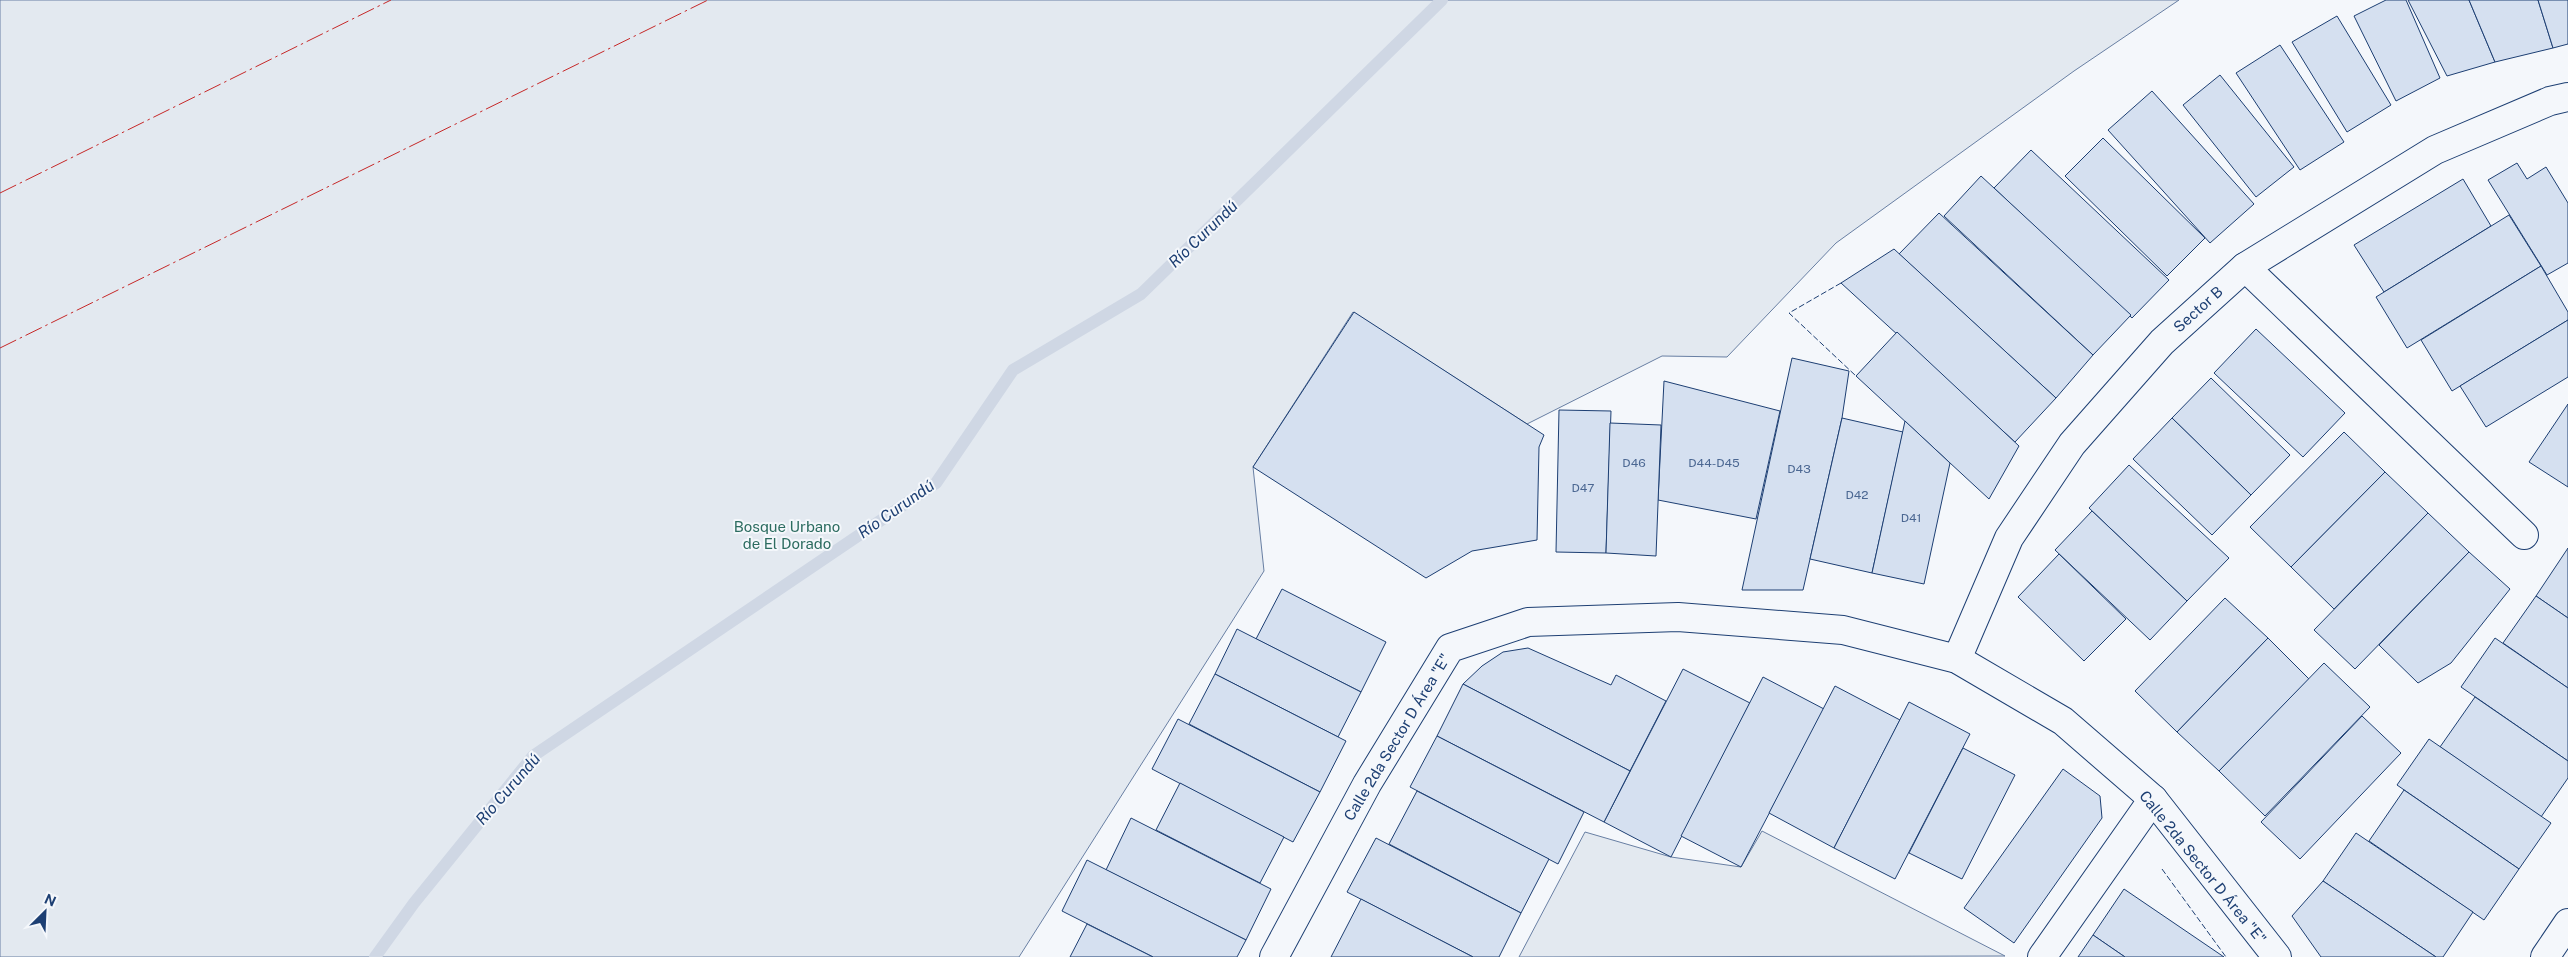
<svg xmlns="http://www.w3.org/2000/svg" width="2568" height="957" font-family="'Public Sans',sans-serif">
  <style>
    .green { fill: #e3e9f0; stroke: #687fa3 }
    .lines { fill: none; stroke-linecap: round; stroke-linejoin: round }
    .stream { stroke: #cfd7e4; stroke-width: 12 }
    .building { fill: #d5e0f0; stroke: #1d3f73 }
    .minor-casing { stroke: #1d3f73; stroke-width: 30 }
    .minor { stroke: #f4f7fb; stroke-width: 28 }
    .fence { stroke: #1d3f73; stroke-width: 1; stroke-dasharray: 6 2.5; stroke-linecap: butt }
    .power { stroke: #c62828; stroke-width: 1; stroke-dasharray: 18 4 2.5 4; stroke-linecap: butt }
    .labels { text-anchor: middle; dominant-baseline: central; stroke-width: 4; stroke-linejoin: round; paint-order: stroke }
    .number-label { font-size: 12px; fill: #4b6792 }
    .street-label { font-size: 15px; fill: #1d3f73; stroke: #f4f7fb }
    .park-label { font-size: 15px; fill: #2c6c60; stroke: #f4f7fb }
    .water-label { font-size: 16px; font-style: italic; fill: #1d3f73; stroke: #f4f7fb }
  </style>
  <rect width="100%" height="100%" fill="#f4f7fb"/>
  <!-- green -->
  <g class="green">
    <polygon points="0,0 2179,0 2074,71 1836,243 1727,357 1662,356 1527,424 1353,312 1253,467 1264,571 1019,957 0,957"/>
    <polygon points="1762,831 2005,956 1519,957 1585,832 1671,857 1741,867"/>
  </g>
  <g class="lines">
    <!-- stream -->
    <polyline class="stream" points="375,957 414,903 533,756 936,483 1013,370 1141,294 1442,0"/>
  </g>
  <!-- building -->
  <g class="building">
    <polygon points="2386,0 2406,0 2440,78 2396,101 2354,16"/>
    <polygon points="2408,0 2469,0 2495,62 2447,76"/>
    <polygon points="2469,0 2538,0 2553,48 2495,62"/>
    <polygon points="2538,0 2568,0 2568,44 2553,48"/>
    <polygon points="2337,16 2391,105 2347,132 2292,42"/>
    <polygon points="2280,45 2344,142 2300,170 2236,73"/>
    <polygon points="2220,75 2294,167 2256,197 2183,105"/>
    <polygon points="2152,91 2254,204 2210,243 2108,130"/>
    <polygon points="2103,138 2205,238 2167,276 2065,176"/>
    <polygon points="2031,150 2169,280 2132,318 1994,188"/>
    <polygon points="2517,163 2527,179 2546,167 2568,203 2568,263 2547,275 2488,180"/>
    <polygon points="1981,176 2131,315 2093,355 1944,216"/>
    <polygon points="2463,179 2491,226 2384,292 2354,245"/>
    <polygon points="1939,213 2093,355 2056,398 1899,254"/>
    <polygon points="2509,215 2541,266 2407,348 2376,297"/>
    <polygon points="1894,249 2056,398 2015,442 1841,283"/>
    <polygon points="2541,266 2568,312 2568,320 2452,391 2421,340"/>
    <polygon points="1354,312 1544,435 1539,447 1537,540 1472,551 1426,578 1253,467"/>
    <polygon points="2568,320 2568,377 2486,427 2460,386"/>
    <polygon points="2256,329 2345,413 2303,457 2214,373"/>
    <polygon points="1897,332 2019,446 1989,499 1856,376"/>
    <polygon points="1792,358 1849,371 1842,418 1803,590 1742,590"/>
    <polygon points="2211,378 2290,455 2251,495 2172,418"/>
    <polygon points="1664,381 1780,411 1756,519 1658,500"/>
    <polygon points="2568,404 2568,487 2529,462"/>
    <polygon points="1559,410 1611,411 1606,553 1556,552"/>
    <polygon points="1842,418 1903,432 1872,573 1810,559"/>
    <polygon points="2172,418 2251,495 2212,535 2133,459"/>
    <polygon points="1905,421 1950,463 1924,584 1872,573"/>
    <polygon points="1610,423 1661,425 1656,556 1606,553"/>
    <polygon points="2344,432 2385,472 2291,567 2250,527"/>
    <polygon points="2129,465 2229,558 2187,601 2089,508"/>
    <polygon points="2385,472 2428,513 2334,609 2291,567"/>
    <polygon points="2092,511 2187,601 2150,640 2055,550"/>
    <polygon points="2428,513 2469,552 2355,669 2314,630"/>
    <polygon points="2568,548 2568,618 2536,596"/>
    <polygon points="2469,552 2510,589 2451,663 2418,683 2379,645"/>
    <polygon points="2059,554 2126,619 2084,661 2018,597"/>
    <polygon points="1282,589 1386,642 1361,692 1256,639"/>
    <polygon points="2536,596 2568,618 2568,688 2503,643"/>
    <polygon points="2225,598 2268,638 2177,732 2135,691"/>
    <polygon points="1237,629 1361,692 1338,737 1215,674"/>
    <polygon points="2268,638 2309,679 2219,771 2177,732"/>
    <polygon points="2495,638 2568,688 2568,761 2461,687"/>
    <polygon points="1528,648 1611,685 1616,675 1666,701 1630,771 1463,684 1482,666 1503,652"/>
    <polygon points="2324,663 2370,707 2265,816 2219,771"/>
    <polygon points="1683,669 1750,703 1671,857 1604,822"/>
    <polygon points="1215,674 1346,741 1320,792 1189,724"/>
    <polygon points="1763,677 1824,709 1741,867 1681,836"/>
    <polygon points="1463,684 1630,771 1604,822 1437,736"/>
    <polygon points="1835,686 1900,720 1834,848 1769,813"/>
    <polygon points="2475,697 2568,761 2568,778 2541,817 2440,747"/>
    <polygon points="1909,702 1970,734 1895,879 1834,848"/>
    <polygon points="2362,716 2401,753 2300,859 2261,822"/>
    <polygon points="1178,719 1320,792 1293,842 1152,769"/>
    <polygon points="1437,736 1584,812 1558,864 1410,787"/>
    <polygon points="2429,739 2551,823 2519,869 2397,785"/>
    <polygon points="1963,748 2015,775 1962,879 1909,853"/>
    <polygon points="2063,769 2100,796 2102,818 2014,943 1964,908"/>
    <polygon points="1180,783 1284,837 1260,883 1156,830"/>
    <polygon points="2404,790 2519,869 2484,920 2369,841"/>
    <polygon points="1417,791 1549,859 1521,913 1389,844"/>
    <polygon points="1131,818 1271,889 1246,940 1106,870"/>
    <polygon points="2356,833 2473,912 2443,957 2436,957 2323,881"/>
    <polygon points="1376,838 1521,913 1499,957 1473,957 1347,892"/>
    <polygon points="1087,860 1246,940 1237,957 1153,957 1062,911"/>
    <polygon points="2323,881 2436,957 2321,957 2292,916"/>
    <polygon points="2124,889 2224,957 2125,957 2093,935"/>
    <polygon points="1361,899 1473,957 1331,957"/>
    <polygon points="1087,924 1153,957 1070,957"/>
    <polygon points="2093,935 2125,957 2078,957"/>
  </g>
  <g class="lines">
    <defs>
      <g id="minor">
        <polyline points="2245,267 2524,535"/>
        <polyline points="1957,659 2009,538 2072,444 2162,342 2245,267 2435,150 2550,101 2568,97"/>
        <polyline points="1274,957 1367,784 1450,648 1528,622 1678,617 1843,630 1957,659 2063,721 2153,799 2277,957"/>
        <polyline points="2042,957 2153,799"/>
        <polyline points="2545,957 2568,923"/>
      </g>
    </defs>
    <!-- minor casing -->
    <use href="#minor" class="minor-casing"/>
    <!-- minor -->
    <use href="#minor" class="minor"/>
    <!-- fence -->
    <g class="fence">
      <polyline points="1841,283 1789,313 1856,376"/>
      <polyline points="2162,869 2226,957"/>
    </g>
    <!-- power -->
    <g class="power">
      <polyline points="0,193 391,0"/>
      <polyline points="0,348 708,0"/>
    </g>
  </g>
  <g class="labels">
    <!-- number labels -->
    <g class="number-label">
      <text x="1634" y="463">D46</text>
      <text x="1714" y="463">D44-D45</text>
      <text x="1799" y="469">D43</text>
      <text x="1583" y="488">D47</text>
      <text x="1857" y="495">D42</text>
      <text x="1911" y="518">D41</text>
    </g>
    <!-- street labels -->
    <g class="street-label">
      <text transform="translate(2198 309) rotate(-42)">Sector B</text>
      <text transform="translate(1397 737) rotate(-59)">Calle 2da Sector D Área "E"</text>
      <text transform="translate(2203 867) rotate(51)">Calle 2da Sector D Área "E"</text>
    </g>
    <!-- park labels -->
    <g class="park-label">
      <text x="787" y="526">Bosque Urbano<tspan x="787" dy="17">de El Dorado</tspan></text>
    </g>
    <!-- water labels -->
    <g class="water-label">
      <text transform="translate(1203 234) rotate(-44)">Río Curundú</text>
      <text transform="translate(896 509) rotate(-35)">Río Curundú</text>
      <text transform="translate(508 789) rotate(-49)">Río Curundú</text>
    </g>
  </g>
  <!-- north arrow -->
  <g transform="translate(45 912) rotate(24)" stroke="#f4f7fb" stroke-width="4" paint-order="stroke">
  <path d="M0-4L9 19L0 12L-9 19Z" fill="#1d3f73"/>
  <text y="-8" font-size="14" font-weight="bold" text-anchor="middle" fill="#1d3f73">N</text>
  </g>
</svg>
